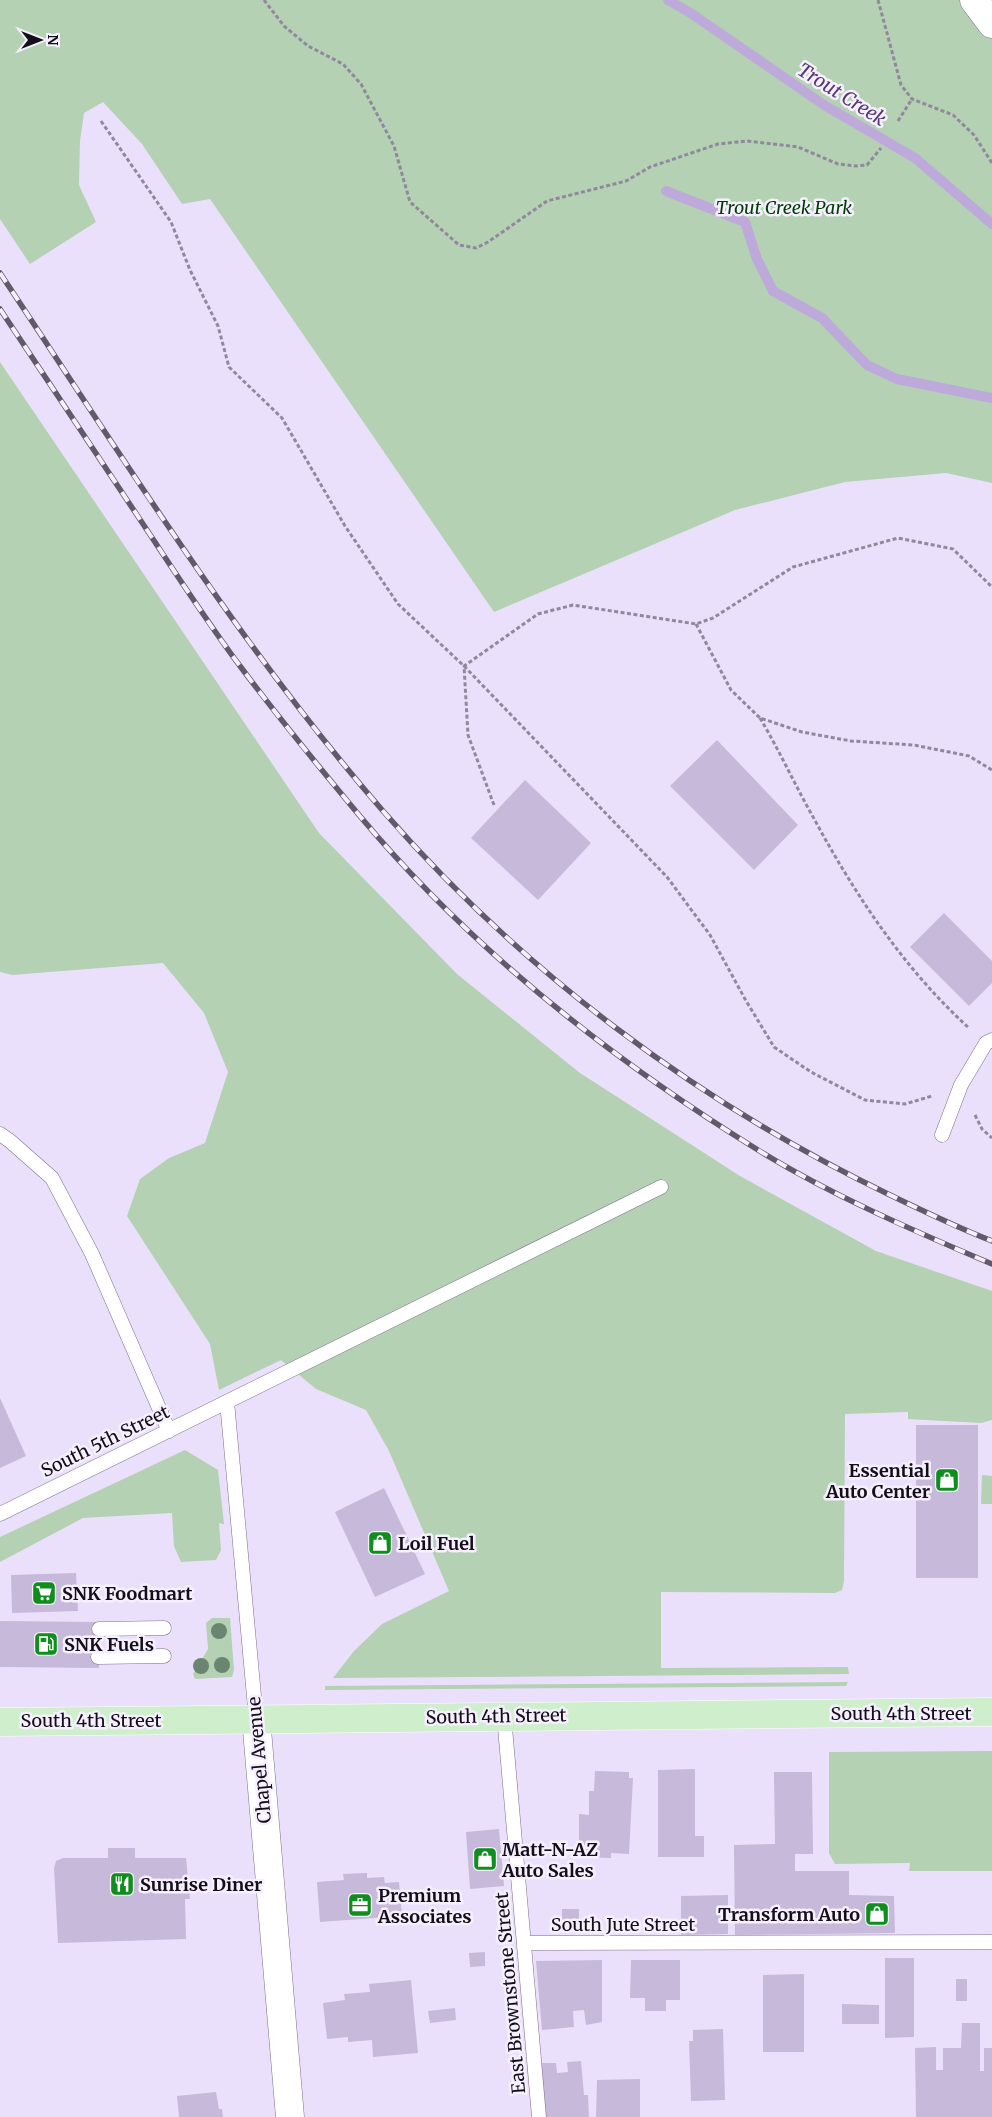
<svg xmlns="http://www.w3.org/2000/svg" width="992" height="2117" font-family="Merriweather,serif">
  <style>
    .green { fill: #b4d1b3 }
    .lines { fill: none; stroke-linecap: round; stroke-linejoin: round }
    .stream { stroke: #bea9db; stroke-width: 10 }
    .building { fill: #c6b9da }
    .lane-casing { stroke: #7c6f8d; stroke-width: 15 }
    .street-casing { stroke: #7c6f8d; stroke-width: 29 }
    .primary-casing { stroke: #fff; stroke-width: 29 }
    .path { stroke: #91889d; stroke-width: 3; stroke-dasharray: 4 2.5; stroke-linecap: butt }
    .lane { stroke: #fff; stroke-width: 14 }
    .street { stroke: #fff; stroke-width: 28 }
    .primary { stroke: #ceeecc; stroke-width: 28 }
    .rail-casing { stroke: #615a6b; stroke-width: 5.5 }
    .rail { stroke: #f6f0fe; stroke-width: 4; stroke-dasharray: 11; stroke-linecap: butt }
    .tree { fill: #6a8672 }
    .labels { text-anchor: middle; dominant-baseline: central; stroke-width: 5; stroke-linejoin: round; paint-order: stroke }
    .park-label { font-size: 18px; font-style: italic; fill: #003c02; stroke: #f6f0fe }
    .street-label { font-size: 18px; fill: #130e19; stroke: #f6f0fe }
    .poi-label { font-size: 18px; font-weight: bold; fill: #130e19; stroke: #f6f0fe; text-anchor: start }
    .water-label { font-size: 19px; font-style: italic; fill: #563976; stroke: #f6f0fe }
  </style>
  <rect width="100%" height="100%" fill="#ebe0fb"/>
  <!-- green -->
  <g class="green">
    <polygon points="0,0 979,0 992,23 992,483 946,473 845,482 735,510 494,612 210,199 182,204 142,144 103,102 84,113 80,141 79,185 96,222 30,264 0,219"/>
    <polygon points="0,362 319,833 457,974 580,1073 740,1176 876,1251 992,1291 992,1420 981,1423 908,1419 908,1412 845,1414 844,1581 842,1590 835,1593 661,1592 661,1668 848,1667 849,1674 333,1678 354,1651 382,1624 449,1591 389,1451 366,1410 316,1389 281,1360 219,1390 210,1344 127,1216 140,1179 169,1158 205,1143 228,1072 204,1013 163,963 12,975 0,972"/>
    <polygon points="185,1450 218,1470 224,1524 219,1523 221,1550 216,1560 181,1562 174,1546 172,1513 83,1518 0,1562 0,1537"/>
    <polygon points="982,1475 992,1476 992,1504 981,1504"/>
    <polygon points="212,1618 230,1618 234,1670 232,1677 195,1679 193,1674 208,1649 206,1623"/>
    <polygon points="848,1682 846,1686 325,1690 325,1686"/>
    <polygon points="992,1751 992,1871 909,1871 910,1863 835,1864 829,1853 829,1752"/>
  </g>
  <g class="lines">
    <!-- stream -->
    <g class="stream">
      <polyline points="668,0 692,14 824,105 915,158 992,224"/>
      <polyline points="666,191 745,222 757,259 773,291 822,318 867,365 897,379 992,398"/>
    </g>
  </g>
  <!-- building -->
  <g class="building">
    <polygon points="717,740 798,825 754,870 670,786"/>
    <polygon points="525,780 591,843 538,900 471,838"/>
    <polygon points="944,913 992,961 992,983 969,1006 910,947"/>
    <polygon points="0,1398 26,1456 0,1468"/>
    <rect x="916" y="1425" width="62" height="153"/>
    <polygon points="384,1488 425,1574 375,1597 335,1512"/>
    <polygon points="76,1573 78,1611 12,1613 11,1575"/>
    <polygon points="0,1621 99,1622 99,1668 0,1667"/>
    <polygon points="695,1769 695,1836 704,1836 704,1857 658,1857 658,1770"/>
    <polygon points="595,1771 629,1772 629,1778 633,1778 629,1854 611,1853 611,1858 579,1857 579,1814 589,1815 589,1791 594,1791"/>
    <polygon points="774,1772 812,1772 813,1854 795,1854 795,1871 849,1871 849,1895 894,1896 895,1933 735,1935 734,1845 775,1844"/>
    <polygon points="499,1829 504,1886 470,1889 466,1832"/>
    <polygon points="108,1848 135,1848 135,1858 186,1858 190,1899 185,1899 186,1939 58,1943 54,1868 56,1861 63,1858 108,1858"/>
    <polygon points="367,1873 367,1878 384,1877 385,1883 399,1882 402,1916 320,1922 317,1882 344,1880 343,1874"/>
    <polygon points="728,1895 728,1934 681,1935 681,1896"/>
    <polygon points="562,1909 579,1909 579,1926 562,1925"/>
    <polygon points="485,1952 485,1966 470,1967 469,1953"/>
    <polygon points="885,1958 914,1958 914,2037 885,2038"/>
    <polygon points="602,1960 602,2022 586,2025 584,2010 573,2011 574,2027 542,2030 536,1961"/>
    <polygon points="631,1960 680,1960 680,2000 666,2000 666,2011 645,2011 645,1998 630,1998"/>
    <polygon points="804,1974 804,2052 763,2052 763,1975"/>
    <rect x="956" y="1979" width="11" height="22"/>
    <polygon points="411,1980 418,2053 373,2057 372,2040 348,2042 348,2037 327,2039 323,2003 345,2000 344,1994 370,1992 369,1984"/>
    <polygon points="842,2004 879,2005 879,2024 842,2024"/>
    <polygon points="455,2008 456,2020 430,2023 428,2011"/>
    <polygon points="962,2023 980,2023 980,2071 984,2071 984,2048 992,2048 992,2117 916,2117 915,2048 936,2047 936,2070 943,2070 943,2048 961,2048"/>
    <polygon points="723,2029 725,2100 691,2101 689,2041 693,2041 693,2030"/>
    <polygon points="581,2061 584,2095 588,2095 589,2117 543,2117 538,2063 556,2063 557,2073 568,2072 567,2062"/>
    <polygon points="640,2079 640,2117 596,2117 597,2080"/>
    <polygon points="216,2092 219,2109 222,2109 223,2117 179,2117 177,2096"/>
  </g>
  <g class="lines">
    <defs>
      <g id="lane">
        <polyline points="0,1134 10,1141 52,1178 92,1254 169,1431"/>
        <polyline points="942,1135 961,1085 986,1043 992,1040"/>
        <polyline points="227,1402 256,1718"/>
        <polyline points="0,1514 661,1187"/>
        <polyline points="99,1629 164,1628"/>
        <polyline points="98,1657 164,1656"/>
        <polyline points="504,1716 539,2117"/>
        <polyline points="525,1943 992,1942"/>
      </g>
      <g id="street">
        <polyline points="974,0 992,24"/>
        <polyline points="256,1718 290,2117"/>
      </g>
      <polyline id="primary" points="0,1722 992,1712"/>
    </defs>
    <!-- lane casing -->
    <use href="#lane" class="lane-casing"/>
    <!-- street casing -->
    <use href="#street" class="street-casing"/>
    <!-- primary casing -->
    <use href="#primary" class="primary-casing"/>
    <!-- path -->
    <g class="path">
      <polyline points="264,0 284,26 308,46 343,64 361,84 394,146 410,202 459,245 476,248 488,242 547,201 626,181 650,167 718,144 747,141 798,147 838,164 856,166 867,165 881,148"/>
      <polyline points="878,0 901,85 912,99 953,115 974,135 992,163"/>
      <polyline points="101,121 171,222 190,270 218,326 229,367 282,418 345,526 398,604 464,666 667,877 710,935 745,999 774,1047 811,1072 865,1100 905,1104 932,1096"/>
      <polyline points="898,121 912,99"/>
      <polyline points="696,624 731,690 760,718 802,732 851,741 914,745 969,756 992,770"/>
      <path d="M760,718C779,750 794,783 812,815C854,893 903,968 969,1028"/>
      <polyline points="494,805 468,735 464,666 538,614 573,605 696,624 713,618 793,567 898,538 953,549 992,587"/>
      <polyline points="975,1115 982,1129 992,1138"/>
    </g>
    <!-- lane -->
    <use href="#lane" class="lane"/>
    <!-- street -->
    <use href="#street" class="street"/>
    <!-- primary -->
    <use href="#primary" class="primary"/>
    <defs>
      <g id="rail">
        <path d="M0,273C122,456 238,644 383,811C522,971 697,1102 888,1194C923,1211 956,1227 992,1241"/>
        <path d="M0,309C47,380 94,450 141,521C173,569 205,619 240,666C278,717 319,767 359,815C470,948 611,1059 758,1150C831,1195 912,1230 992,1264"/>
      </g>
    </defs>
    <!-- rail casing -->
    <use href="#rail" class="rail-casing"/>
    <!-- rail -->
    <use href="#rail" class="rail"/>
  </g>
  <!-- trees -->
  <g class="tree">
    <circle cx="219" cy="1631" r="8"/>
    <circle cx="222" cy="1665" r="8"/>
    <circle cx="201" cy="1666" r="8"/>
  </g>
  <!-- icons -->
  <defs>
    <symbol id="shop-square" viewBox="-11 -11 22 22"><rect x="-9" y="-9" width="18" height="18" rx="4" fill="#0f8e1d" stroke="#f6f0fe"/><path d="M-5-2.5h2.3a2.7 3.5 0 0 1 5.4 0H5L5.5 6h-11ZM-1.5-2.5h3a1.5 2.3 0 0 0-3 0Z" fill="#fff"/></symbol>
    <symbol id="supermarket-square" viewBox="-11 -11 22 22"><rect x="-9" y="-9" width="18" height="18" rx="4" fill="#0f8e1d" stroke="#f6f0fe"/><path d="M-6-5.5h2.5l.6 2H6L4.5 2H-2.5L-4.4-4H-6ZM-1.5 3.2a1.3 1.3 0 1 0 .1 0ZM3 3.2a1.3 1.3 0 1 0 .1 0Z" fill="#fff"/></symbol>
    <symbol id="fuel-square" viewBox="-11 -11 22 22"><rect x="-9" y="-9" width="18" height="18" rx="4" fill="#0f8e1d" stroke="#f6f0fe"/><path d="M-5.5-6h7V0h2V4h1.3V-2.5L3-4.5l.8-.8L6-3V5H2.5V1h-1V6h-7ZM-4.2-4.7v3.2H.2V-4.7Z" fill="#fff"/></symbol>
    <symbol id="restaurant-square" viewBox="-11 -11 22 22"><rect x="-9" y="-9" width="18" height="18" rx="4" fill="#0f8e1d" stroke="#f6f0fe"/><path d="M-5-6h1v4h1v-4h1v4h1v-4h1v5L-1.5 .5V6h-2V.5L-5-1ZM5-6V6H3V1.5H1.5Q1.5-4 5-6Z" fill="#fff"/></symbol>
    <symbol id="office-square" viewBox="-11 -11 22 22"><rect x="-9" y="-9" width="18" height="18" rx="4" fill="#0f8e1d" stroke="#f6f0fe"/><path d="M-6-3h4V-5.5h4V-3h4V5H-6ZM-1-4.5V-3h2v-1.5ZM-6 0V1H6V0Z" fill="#fff"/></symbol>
  </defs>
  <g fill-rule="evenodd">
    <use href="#shop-square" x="933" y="1466" width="28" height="28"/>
    <use href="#shop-square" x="366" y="1529" width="28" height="28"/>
    <use href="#supermarket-square" x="30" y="1579" width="28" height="28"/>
    <use href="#fuel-square" x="32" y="1630" width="28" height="28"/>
    <use href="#shop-square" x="471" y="1845" width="28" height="28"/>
    <use href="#restaurant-square" x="108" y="1870" width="28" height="28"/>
    <use href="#office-square" x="346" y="1891" width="28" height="28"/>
    <use href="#shop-square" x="863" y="1900" width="28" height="28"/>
  </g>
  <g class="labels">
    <!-- park labels -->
    <g class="park-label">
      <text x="784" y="207">Trout Creek Park</text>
    </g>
    <!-- street labels -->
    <g class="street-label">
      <text transform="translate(105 1441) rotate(-26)">South 5th Street</text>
      <text x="901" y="1713">South 4th Street</text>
      <text transform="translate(496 1716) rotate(-1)">South 4th Street</text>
      <text x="91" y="1720">South 4th Street</text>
      <text transform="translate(259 1760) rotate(-95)">Chapel Avenue</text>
      <text x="623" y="1924">South Jute Street</text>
      <text transform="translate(510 1993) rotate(-95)">East Brownstone Street</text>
    </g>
    <!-- poi labels -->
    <g class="poi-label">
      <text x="930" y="1470" text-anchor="end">Essential<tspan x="930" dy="21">Auto Center</tspan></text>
      <text x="398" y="1543">Loil Fuel</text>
      <text x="62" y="1593">SNK Foodmart</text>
      <text x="64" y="1644">SNK Fuels</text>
      <text x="502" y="1849">Matt-N-AZ<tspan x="502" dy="21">Auto Sales</tspan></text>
      <text x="140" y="1884">Sunrise Diner</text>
      <text x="378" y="1895">Premium<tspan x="378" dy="21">Associates</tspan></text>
      <text x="860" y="1914" text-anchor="end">Transform Auto</text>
    </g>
    <!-- water labels -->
    <g class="water-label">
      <text transform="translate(842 94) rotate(32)">Trout Creek</text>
    </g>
  </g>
  <!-- north arrow -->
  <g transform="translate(40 40) rotate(90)" stroke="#f6f0fe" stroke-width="4" paint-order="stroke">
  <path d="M0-4L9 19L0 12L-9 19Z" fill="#130e19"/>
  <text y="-8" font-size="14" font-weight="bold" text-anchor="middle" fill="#130e19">N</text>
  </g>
</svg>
